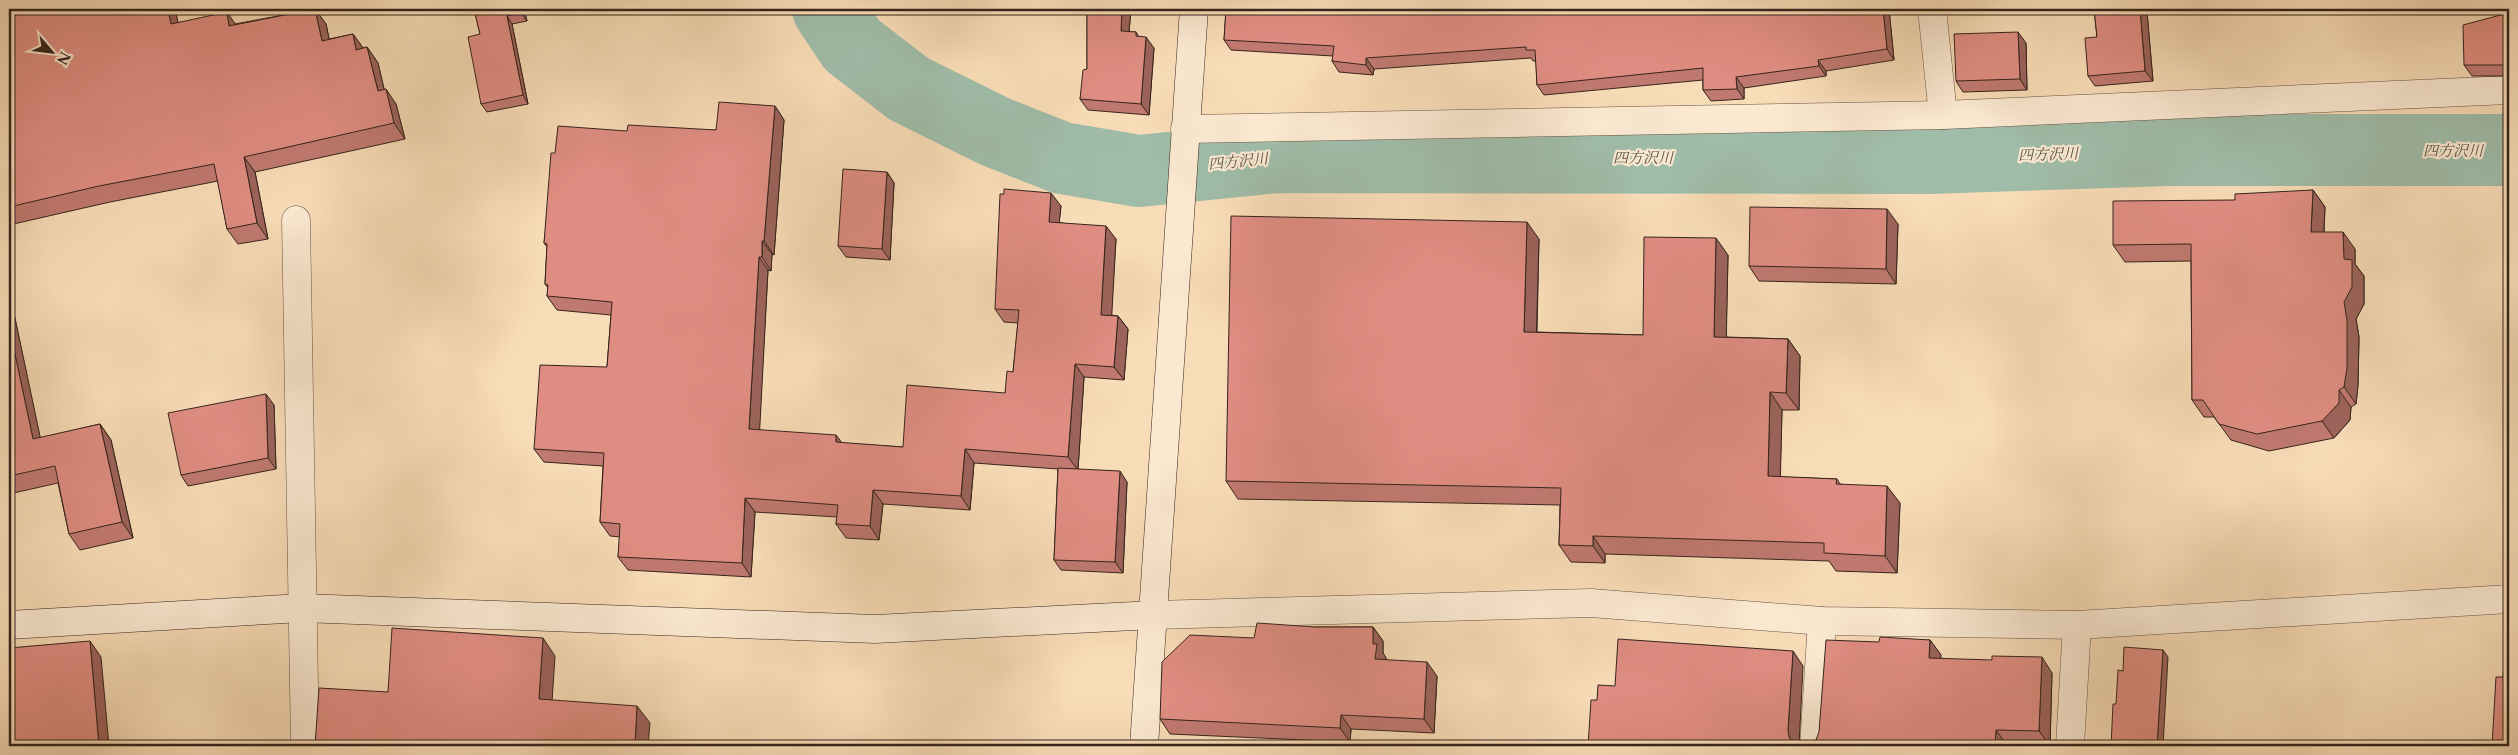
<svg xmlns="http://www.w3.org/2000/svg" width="2518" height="755" font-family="'Libre Caslon Text','Noto Serif JP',serif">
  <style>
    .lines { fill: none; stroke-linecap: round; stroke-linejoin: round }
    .river { stroke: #9fbca8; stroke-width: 72 }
    .street-casing { stroke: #665243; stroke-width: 29 }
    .secondary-casing { stroke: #35241c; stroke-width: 29 }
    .street { stroke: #fae8d0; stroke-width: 28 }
    .secondary { stroke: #fae8d0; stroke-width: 28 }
    .wall { fill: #c07970; stroke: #35241c }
    .shaded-wall { fill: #9c635b; stroke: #35241c }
    .building { fill: #df8d82; stroke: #35241c }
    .labels { text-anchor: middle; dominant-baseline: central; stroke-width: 4.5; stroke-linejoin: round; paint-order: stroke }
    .water-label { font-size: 15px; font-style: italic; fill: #555246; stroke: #fae8d0 }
  </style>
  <rect width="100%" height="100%" fill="#f8dcb7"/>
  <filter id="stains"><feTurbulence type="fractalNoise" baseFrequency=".004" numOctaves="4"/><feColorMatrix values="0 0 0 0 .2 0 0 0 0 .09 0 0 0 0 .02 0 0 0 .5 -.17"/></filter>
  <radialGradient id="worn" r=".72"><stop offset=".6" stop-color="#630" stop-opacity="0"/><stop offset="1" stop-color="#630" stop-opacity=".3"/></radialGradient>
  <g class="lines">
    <!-- river -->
    <polyline class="river" points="828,9 852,45 909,89 996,132 1062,158 1139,171 1277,157 1928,158 2170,150 2509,150"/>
    <defs>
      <g id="street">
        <polyline points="1932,9 1943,115"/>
        <polyline points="1185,129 1943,115 2509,90"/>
        <polyline points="296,220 305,746"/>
        <polyline points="1154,615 1591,603 1822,621 2077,625 2509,599"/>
        <polyline points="1814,746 1822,621"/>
        <polyline points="2070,746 2077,625"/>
      </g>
      <g id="secondary">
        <polyline points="9,625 302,608 875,629 1154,615"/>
        <polyline points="1144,746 1194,9"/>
      </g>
    </defs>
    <!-- street casing -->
    <use href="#street" class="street-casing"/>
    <!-- secondary casing -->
    <use href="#secondary" class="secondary-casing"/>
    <!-- street -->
    <use href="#street" class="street"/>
    <!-- secondary -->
    <use href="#secondary" class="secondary"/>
  </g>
  <!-- wall -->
  <g class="wall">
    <polygon points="9,9 175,9 178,23 235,24 315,9 326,24 329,39 353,34 363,48 367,47 378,63 384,89 396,104 405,139 255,172 268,239 238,244 227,229 218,181 110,202 9,225"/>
    <polygon points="474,9 524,9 527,21 512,24 528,104 487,112 481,104 480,34"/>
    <polygon points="1087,9 1131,9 1129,32 1136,32 1139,37 1154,48 1149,115 1088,110 1080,99 1087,69"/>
    <polygon points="1226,9 1889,9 1894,60 1826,71 1826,76 1744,88 1744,99 1711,101 1703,90 1703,80 1544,95 1537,85 1536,61 1533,61 1531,58 1374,69 1373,75 1339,72 1332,61 1333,56 1231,50 1224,40"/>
    <polygon points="2094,9 2145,9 2147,12 2153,81 2095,86 2088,76 2097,37"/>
    <polygon points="2509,15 2509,76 2472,76 2464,65"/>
    <polygon points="2026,43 2027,90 1963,92 1956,81"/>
    <polygon points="775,106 784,120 774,255 772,254 771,271 768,270 759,430 842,443 903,447 1005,393 1013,372 1018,323 1004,322 995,309 1061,206 1059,222 1116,239 1111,315 1118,316 1128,329 1124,380 1084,377 1078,469 1127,482 1123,573 1061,570 1054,560 1058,469 974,463 970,510 883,504 879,540 846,538 836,524 837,517 755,512 751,577 628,570 618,557 620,537 610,536 600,522 603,466 544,462 534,449 607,367 611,315 557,310 547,296 548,288 545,284 547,247 544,243 555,153 627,131 716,130"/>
    <polygon points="887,172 894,183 890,260 846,257 838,246"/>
    <polygon points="2313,190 2325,207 2324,232 2355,249 2355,264 2364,276 2364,304 2356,319 2359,337 2358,385 2356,404 2351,407 2350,420 2334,438 2269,451 2231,440 2214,417 2204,417 2192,400 2191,261 2125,262 2113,245 2235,200"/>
    <polygon points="1898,224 1896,284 1759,281 1749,266"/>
    <polygon points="1539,239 1537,332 1643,335 1728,255 1726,337 1788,339 1800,356 1799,410 1782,410 1780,477 1837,479 1840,484 1900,503 1897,573 1836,571 1829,561 1605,554 1605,563 1571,562 1559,545 1560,505 1238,499 1226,481"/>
    <polygon points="9,290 40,438 100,424 111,440 133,538 80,550 69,534 58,483 9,494"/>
    <polygon points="274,405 276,469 188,486 181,475"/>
    <polygon points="1315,627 1373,627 1383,641 1383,653 1386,658 1386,660 1437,676 1434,733 1351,729 1350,742 1170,734 1160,719 1254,638"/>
    <polygon points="1930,640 1941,655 1940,658 2052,673 2050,746 2007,745 1810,745 1816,740 1879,642"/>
  </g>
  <!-- shaded-wall -->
  <g class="shaded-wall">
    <polygon points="168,9 175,9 182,40 171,24"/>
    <polygon points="315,9 326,24 333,57 322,41"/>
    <polygon points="521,9 524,9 527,21 521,13"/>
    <polygon points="1122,9 1131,9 1128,42 1121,31"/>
    <polygon points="1883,9 1889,9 1894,60 1887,49"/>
    <polygon points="2140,9 2145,9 2147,12 2153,81 2145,71"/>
    <polygon points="227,12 238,28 229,26"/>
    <polygon points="2508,13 2509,15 2509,65"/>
    <polygon points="507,16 512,24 528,104 523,95"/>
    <polygon points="2018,32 2026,43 2027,90 2020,79"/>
    <polygon points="353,34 364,49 356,50"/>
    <polygon points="1146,37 1154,48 1149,115 1141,104"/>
    <polygon points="367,47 378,63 388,106 378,91"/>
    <polygon points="1366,58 1374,69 1373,75 1366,65"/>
    <polygon points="1818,60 1826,71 1826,76 1819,66"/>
    <polygon points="1736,77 1744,88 1744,99 1737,89"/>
    <polygon points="386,89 396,104 405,139 394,123"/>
    <polygon points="775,106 784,120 774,255 764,241"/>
    <polygon points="244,157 255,172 268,239 257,223"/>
    <polygon points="887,172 894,183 890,260 882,249"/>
    <polygon points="2313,190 2325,207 2323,249 2311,232"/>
    <polygon points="1051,193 1061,206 1058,235 1049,222"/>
    <polygon points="1887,209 1898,224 1896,284 1886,269"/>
    <polygon points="1527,222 1539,239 1536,349 1524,332"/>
    <polygon points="1106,226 1116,239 1111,329 1101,315"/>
    <polygon points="2343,232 2355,249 2355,264 2364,276 2364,304 2356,319 2359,337 2358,385 2356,404 2344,387"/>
    <polygon points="1716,238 1728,255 1726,354 1714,337"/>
    <polygon points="762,241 772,254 771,271 762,257"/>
    <polygon points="759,257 768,270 759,443 749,429"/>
    <polygon points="9,290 44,455 33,439 9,326"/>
    <polygon points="1118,316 1128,329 1124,380 1114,367"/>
    <polygon points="1788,339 1800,356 1799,410 1786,393"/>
    <polygon points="1075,364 1084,377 1078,470 1068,457"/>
    <polygon points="2339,390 2351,407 2350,420 2334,438 2322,421"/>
    <polygon points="1770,392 1782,410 1780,493 1768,476"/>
    <polygon points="266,394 274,405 276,469 268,458"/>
    <polygon points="100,424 111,440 133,538 122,522"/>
    <polygon points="836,435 846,448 836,442"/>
    <polygon points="965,449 974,463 970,510 961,496"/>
    <polygon points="1120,471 1127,482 1123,573 1115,562"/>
    <polygon points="1887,486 1900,503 1897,573 1885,556"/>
    <polygon points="873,490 883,504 879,540 870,526"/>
    <polygon points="745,498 755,512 751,577 742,563"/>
    <polygon points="1593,536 1605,554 1605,563 1593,546"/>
    <polygon points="1373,627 1383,641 1383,653 1386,658 1385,673 1375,659 1373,644"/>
    <polygon points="543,638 555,656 551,717 539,699"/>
    <polygon points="1930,640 1941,655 1939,673 1929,658"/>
    <polygon points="90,641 101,657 109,746 99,746"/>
    <polygon points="2163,650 2168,657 2163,746 2157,746"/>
    <polygon points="1793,651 1803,666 1799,746 1795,746 1789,737 1788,730"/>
    <polygon points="2042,657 2052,673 2050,746 2039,731"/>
    <polygon points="1427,662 1437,676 1434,733 1424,719"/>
    <polygon points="637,706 650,723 648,746 635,746"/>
    <polygon points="1341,715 1351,729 1350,742 1340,728"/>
    <polygon points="1996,730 2007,745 2007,746 1995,746"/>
  </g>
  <!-- building -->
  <g class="building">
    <polygon points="9,9 168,9 171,24 227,12 229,26 315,9 322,41 353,34 356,50 367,47 378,91 386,89 394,123 244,157 257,223 227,229 214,164 99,186 9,207"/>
    <polygon points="474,9 521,9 521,13 507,16 523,95 481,104 468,37 480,34"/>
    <polygon points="1087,9 1122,9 1121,31 1136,32 1136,36 1146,37 1141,104 1080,99 1083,70 1087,69"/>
    <polygon points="1226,9 1883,9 1887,49 1818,60 1819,66 1736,77 1737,89 1703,90 1703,68 1537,85 1535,50 1526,50 1526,47 1366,58 1366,65 1332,61 1334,46 1224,40"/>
    <polygon points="2094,9 2140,9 2145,71 2088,76 2085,38 2097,37"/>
    <polygon points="2508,13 2509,65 2464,65 2463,25"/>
    <polygon points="2018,32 2020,79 1956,81 1954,34"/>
    <polygon points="719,102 775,106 764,241 762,241 762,257 759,257 749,429 836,435 836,442 903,447 907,385 1005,393 1007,371 1013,372 1019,310 995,309 1000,194 1004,194 1004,189 1051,193 1049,222 1106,226 1101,315 1118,316 1114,367 1075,364 1068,457 965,449 961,496 873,490 870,526 836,524 838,505 745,498 742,563 618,557 620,524 600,522 604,453 534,449 540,365 607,367 612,302 547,296 548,285 545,284 547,244 544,243 551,153 555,153 558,126 627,131 628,125 716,130"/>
    <polygon points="843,169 887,172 882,249 838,246"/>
    <polygon points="2313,190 2311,232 2343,232 2344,259 2352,260 2352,287 2344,302 2347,320 2347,368 2344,387 2339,390 2339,403 2322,421 2257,434 2219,424 2203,400 2192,400 2191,244 2113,245 2113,201 2235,200 2235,194"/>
    <polygon points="1750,207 1887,209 1886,269 1749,266"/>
    <polygon points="1231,216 1527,222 1524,332 1643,335 1644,237 1716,238 1714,337 1788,339 1786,393 1770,392 1768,476 1837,479 1836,484 1887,486 1885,556 1824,553 1824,543 1593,536 1593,546 1559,545 1561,488 1226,481"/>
    <polygon points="9,326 33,439 100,424 122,522 69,534 55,466 9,476"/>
    <polygon points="266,394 268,458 181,475 168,413"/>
    <polygon points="1058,468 1120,471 1115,562 1054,560"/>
    <polygon points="1257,623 1315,627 1373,627 1373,644 1377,644 1375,659 1427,662 1424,719 1341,715 1340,728 1160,719 1162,662 1190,635 1254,638"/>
    <polygon points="392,628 543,638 539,699 637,706 635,746 315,746 319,688 388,692"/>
    <polygon points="2506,630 2509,630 2509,746 2492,746 2496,677 2503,677"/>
    <polygon points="1880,637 1930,640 1929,658 1992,660 1992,656 2042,657 2039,731 1996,730 1995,746 1804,746 1810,745 1816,740 1819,732 1826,640 1879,642"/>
    <polygon points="1618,639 1793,651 1788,730 1789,737 1794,744 1802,746 1588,746 1591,700 1597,700 1598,685 1615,686"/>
    <polygon points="90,641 99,746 9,746 9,648"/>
    <polygon points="2124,647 2163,650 2157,746 2111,746 2113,704 2116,704 2118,670 2123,671"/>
  </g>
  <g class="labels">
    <!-- water labels -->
    <g class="water-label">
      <text x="2453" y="150">四方沢川</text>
      <text transform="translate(2048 154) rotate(-2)">四方沢川</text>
      <text x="1643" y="157">四方沢川</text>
      <text transform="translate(1238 161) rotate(-6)">四方沢川</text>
    </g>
  </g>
  <!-- margin -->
  <rect width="2518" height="755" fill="none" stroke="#f8dcb7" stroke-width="30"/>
  <rect x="10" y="10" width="2498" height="735" fill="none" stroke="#35241c" stroke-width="2.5"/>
  <rect x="15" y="15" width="2488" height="725" fill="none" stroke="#35241c"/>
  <!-- north arrow -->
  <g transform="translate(52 52) rotate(118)" stroke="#fae8d0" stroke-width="4" paint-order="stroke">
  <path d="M0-4L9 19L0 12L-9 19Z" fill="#35241c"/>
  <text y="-8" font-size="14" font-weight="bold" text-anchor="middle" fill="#35241c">N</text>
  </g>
  <rect width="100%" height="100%" filter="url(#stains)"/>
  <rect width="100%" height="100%" fill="url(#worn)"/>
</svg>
